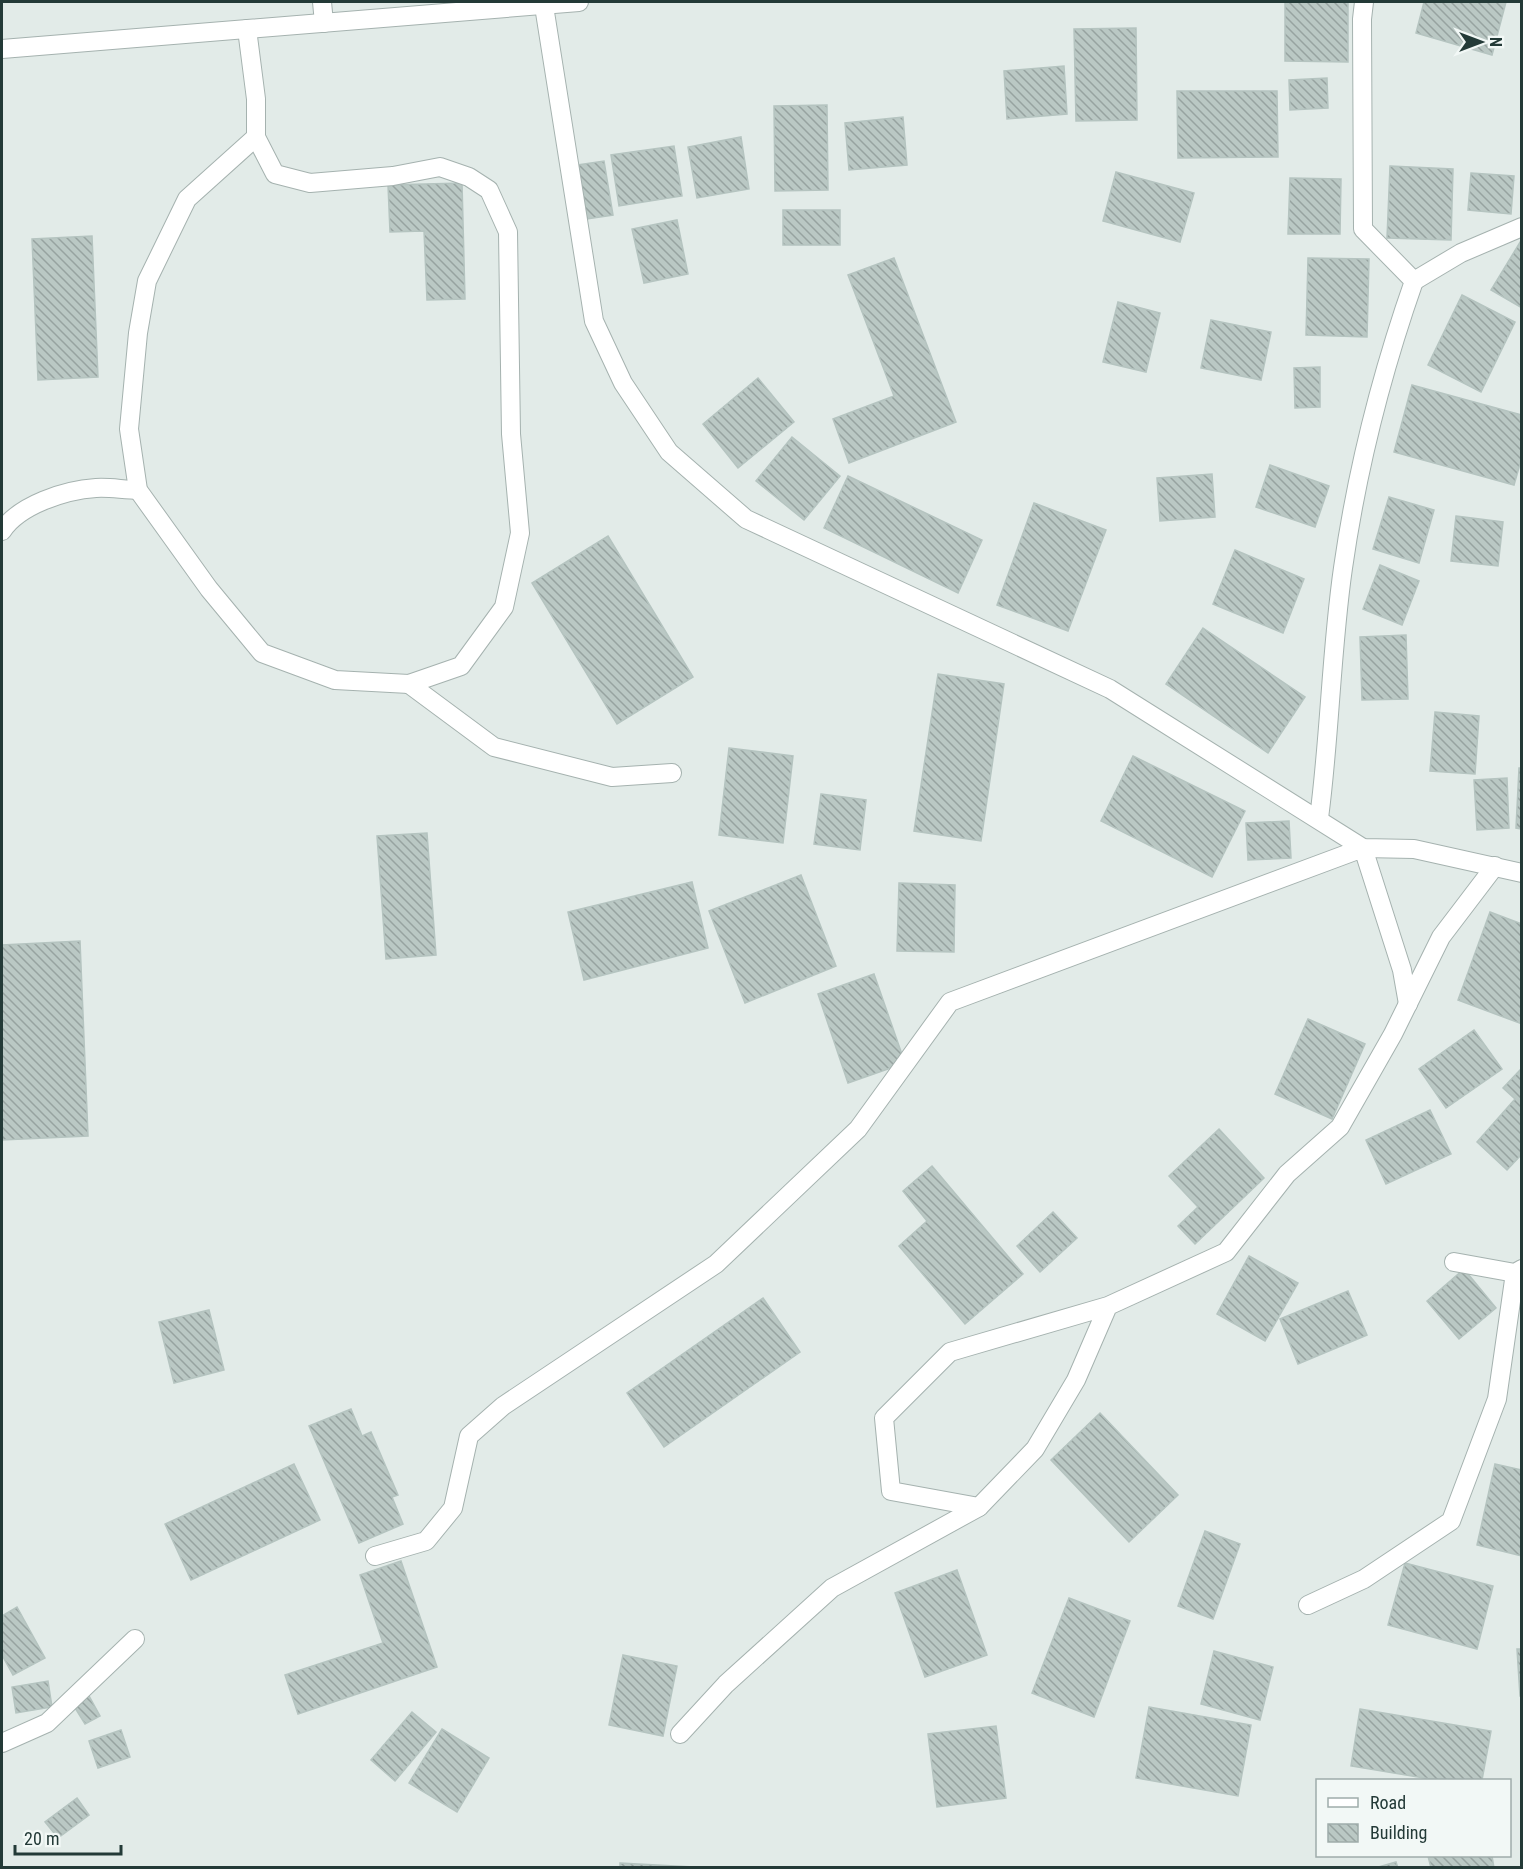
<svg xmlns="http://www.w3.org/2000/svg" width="1523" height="1869" font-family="'Roboto Condensed',sans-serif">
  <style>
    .building { fill: url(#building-back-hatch); stroke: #b5c4c0; stroke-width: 1.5 }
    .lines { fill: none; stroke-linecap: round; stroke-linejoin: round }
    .street-casing { stroke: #a5b2af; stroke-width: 20 }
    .street { stroke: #fff; stroke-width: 18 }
  </style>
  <defs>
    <pattern id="building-back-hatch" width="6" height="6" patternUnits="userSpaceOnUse" patternTransform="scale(1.5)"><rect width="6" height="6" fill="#bac8c4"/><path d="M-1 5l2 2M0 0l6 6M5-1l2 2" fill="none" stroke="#97a3a0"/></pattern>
  </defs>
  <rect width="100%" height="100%" fill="#e2ebe8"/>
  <!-- building -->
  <g class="building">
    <polygon points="1285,2 1348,2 1348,62 1285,61"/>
    <polygon points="1424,2 1506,2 1492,55 1416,33"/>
    <polygon points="1136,28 1137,120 1076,121 1074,29"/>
    <polygon points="1064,66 1067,114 1007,119 1004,71"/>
    <polygon points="1327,78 1328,108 1290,110 1289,80"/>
    <polygon points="1177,91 1277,91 1278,157 1178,158"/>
    <polygon points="827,105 828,190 775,191 774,106"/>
    <polygon points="903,117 907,165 849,170 845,123"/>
    <polygon points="741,137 749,189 697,198 688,147"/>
    <polygon points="674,146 682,196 619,206 611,155"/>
    <polygon points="604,161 613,215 587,219 578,165"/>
    <polygon points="1390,166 1453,169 1451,240 1387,238"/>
    <polygon points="1116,172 1194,193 1180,242 1103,221"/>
    <polygon points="1471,173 1514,176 1511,214 1468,210"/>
    <polygon points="1290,178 1341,179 1340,234 1288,234"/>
    <polygon points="462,183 465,299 427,300 424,231 390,232 388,185"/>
    <rect x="783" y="210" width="57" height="35"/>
    <polygon points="677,220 688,274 644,283 632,229"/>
    <polygon points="92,236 98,377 38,380 32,239"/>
    <polygon points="1522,239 1522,308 1491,290"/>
    <polygon points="894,258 956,422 849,463 833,419 894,396 848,275"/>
    <polygon points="1308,258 1369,259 1367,337 1306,335"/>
    <polygon points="1462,295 1515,322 1481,392 1428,365"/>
    <polygon points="1118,302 1160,313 1146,372 1103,362"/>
    <polygon points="1211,320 1271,332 1261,380 1201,368"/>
    <polygon points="1320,367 1320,407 1295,408 1294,368"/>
    <polygon points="758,378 794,422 738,468 703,424"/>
    <polygon points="1412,385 1522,415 1522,457 1514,485 1394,452"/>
    <polygon points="792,437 840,476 804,520 756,481"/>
    <polygon points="1270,465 1329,486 1315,527 1256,507"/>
    <polygon points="1212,474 1215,517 1160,521 1157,478"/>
    <polygon points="848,476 982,540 958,593 824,528"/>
    <polygon points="1389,497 1434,510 1419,563 1373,549"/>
    <polygon points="1034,503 1106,530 1068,631 997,605"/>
    <polygon points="1456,516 1503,522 1498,566 1451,561"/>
    <polygon points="608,536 693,677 617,724 532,583"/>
    <polygon points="1235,550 1304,579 1283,633 1213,604"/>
    <polygon points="1380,565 1419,581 1402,625 1363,609"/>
    <polygon points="1203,628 1305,697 1268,753 1166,684"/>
    <polygon points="1406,635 1408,699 1362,700 1360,637"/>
    <polygon points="938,674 1004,684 981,841 914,831"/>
    <polygon points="1435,712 1479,716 1475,774 1430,771"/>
    <polygon points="729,748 793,756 783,843 719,835"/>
    <polygon points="1133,756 1245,811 1212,877 1101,821"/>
    <polygon points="1519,768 1522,768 1522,829 1516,828"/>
    <polygon points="1507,778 1509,828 1477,830 1474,780"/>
    <polygon points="821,794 866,800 860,850 814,844"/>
    <polygon points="1289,821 1291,858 1248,860 1246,823"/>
    <polygon points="427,833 436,955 386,959 377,836"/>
    <polygon points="801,875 836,966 745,1003 709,911"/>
    <polygon points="692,882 708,948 584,980 568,912"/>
    <polygon points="899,883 955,885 954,952 897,951"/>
    <polygon points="1490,912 1522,924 1522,1024 1458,1000"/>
    <polygon points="80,941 88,1136 2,1140 2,945"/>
    <polygon points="874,974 905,1063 848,1083 818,994"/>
    <polygon points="1308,1019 1365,1044 1332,1119 1275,1094"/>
    <polygon points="1474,1030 1502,1069 1446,1108 1419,1069"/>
    <polygon points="1522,1068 1522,1154 1507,1170 1477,1142 1515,1099 1503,1088"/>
    <polygon points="1430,1110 1451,1154 1386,1184 1366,1140"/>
    <polygon points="1219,1129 1264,1178 1195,1244 1178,1226 1198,1207 1169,1176"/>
    <polygon points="932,1166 1023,1274 965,1324 899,1246 927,1221 903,1191"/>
    <polygon points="1053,1212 1077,1238 1040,1272 1017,1246"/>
    <polygon points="1249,1256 1298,1283 1265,1341 1217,1314"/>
    <polygon points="1464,1269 1496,1308 1459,1339 1427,1301"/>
    <polygon points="1348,1291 1367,1335 1298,1364 1280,1319"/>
    <polygon points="763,1298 800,1352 664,1447 627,1393"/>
    <polygon points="209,1310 224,1370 174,1383 159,1322"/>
    <polygon points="351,1409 362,1436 371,1432 398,1495 392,1497 403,1524 359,1543 309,1426"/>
    <polygon points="1100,1413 1178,1495 1129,1542 1051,1460"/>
    <polygon points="294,1464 320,1520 191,1580 165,1524"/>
    <polygon points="1495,1464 1522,1470 1522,1556 1477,1545"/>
    <polygon points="1205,1531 1240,1544 1213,1619 1178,1606"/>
    <polygon points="401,1561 437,1667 298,1714 285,1675 383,1643 360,1575"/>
    <polygon points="1405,1563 1493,1586 1477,1649 1388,1625"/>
    <polygon points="957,1570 987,1655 925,1677 895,1593"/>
    <polygon points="1069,1598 1130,1621 1094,1717 1032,1693"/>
    <polygon points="17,1607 45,1658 13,1675 2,1655 2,1616"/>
    <polygon points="1517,1649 1522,1649 1522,1696 1520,1696"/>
    <polygon points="1214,1651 1273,1667 1260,1720 1201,1704"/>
    <polygon points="623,1655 677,1666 663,1736 609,1725"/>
    <polygon points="48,1681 52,1707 16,1713 12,1687"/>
    <polygon points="88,1694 100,1716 85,1724 72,1703"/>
    <polygon points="1149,1707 1251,1725 1238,1796 1136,1778"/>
    <polygon points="1360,1709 1491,1731 1482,1780 1436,1780 1351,1766"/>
    <polygon points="412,1712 436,1732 395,1781 371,1760"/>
    <polygon points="996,1726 1006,1798 937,1807 928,1734"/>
    <polygon points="442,1729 489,1758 457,1812 409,1783"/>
    <polygon points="121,1730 130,1757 98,1768 89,1741"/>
    <polygon points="77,1798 89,1815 58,1838 45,1822"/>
    <polygon points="1428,1856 1492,1856 1494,1868 1431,1868"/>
    <polygon points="1396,1862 1398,1868 1375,1868"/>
    <polygon points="620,1863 693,1867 693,1868 620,1868"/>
  </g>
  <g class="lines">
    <defs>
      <g id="street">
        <polyline points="322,2 324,23"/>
        <polyline points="544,6 594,321 623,383 669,452 746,519 1110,689 1363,848 1414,849 1522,873"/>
        <polyline points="247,29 256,99 256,137 275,174 310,183 393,176 440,167 469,177 489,190 508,232 511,434 520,533 504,607 461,666 409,684 335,680 262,653 209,589 138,490 129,429 138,333 147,281 187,199 256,137"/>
        <polyline points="2,49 579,2"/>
        <polyline points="1414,281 1461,253 1522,227"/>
        <path d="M2,531C19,505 65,490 96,488C110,487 124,490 138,490"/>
        <polyline points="409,684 494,747 612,777 672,773"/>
        <path d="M1319,818C1330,735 1331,651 1343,568C1357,470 1381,375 1414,281L1363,229L1362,19L1364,2"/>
        <polyline points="1454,1262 1515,1273 1522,1269"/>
        <polyline points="1108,1306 1076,1380 1035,1449 979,1507 891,1491 884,1418 950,1352 1108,1306 1226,1252 1287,1174 1340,1127 1393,1034 1441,937 1495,866"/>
        <polyline points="375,1556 426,1541 453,1508 469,1436 503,1406 716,1264 858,1129 950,1002 1363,848 1402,970 1408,1004"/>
        <polyline points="1308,1605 1364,1579 1451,1521 1497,1399 1515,1273"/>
        <polyline points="680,1734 726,1684 832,1588 979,1507"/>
        <polyline points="2,1743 47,1723 135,1639"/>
      </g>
    </defs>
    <!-- street casing -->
    <use href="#street" class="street-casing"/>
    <!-- street -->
    <use href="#street" class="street"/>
  </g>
  <!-- border -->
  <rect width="1523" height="1869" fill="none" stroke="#233a37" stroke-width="6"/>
  <!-- legend -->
  <rect x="1316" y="1779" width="195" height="78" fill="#f2f8f6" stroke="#9facaa" stroke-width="1.5"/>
  <rect x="1328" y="1798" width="30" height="9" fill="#ffffff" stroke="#9facaa" stroke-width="1.5"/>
  <text x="1370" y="1809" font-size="18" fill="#233a37">Road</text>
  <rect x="1328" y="1824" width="30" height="18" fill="url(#building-back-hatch)" stroke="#9facaa" stroke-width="1.5"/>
  <text x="1370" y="1839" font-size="18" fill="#233a37">Building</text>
  <!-- north arrow -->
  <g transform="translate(1481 42) rotate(90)" stroke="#f2f8f6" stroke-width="4.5" paint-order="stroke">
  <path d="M0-4.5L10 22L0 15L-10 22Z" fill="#233a37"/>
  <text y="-9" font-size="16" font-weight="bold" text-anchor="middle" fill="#233a37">N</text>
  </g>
  <!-- scale -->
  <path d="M15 1845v9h106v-9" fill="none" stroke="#233a37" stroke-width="3"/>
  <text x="24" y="1845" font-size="18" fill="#233a37" stroke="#f2f8f6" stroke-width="4.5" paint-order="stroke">20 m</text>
</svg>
